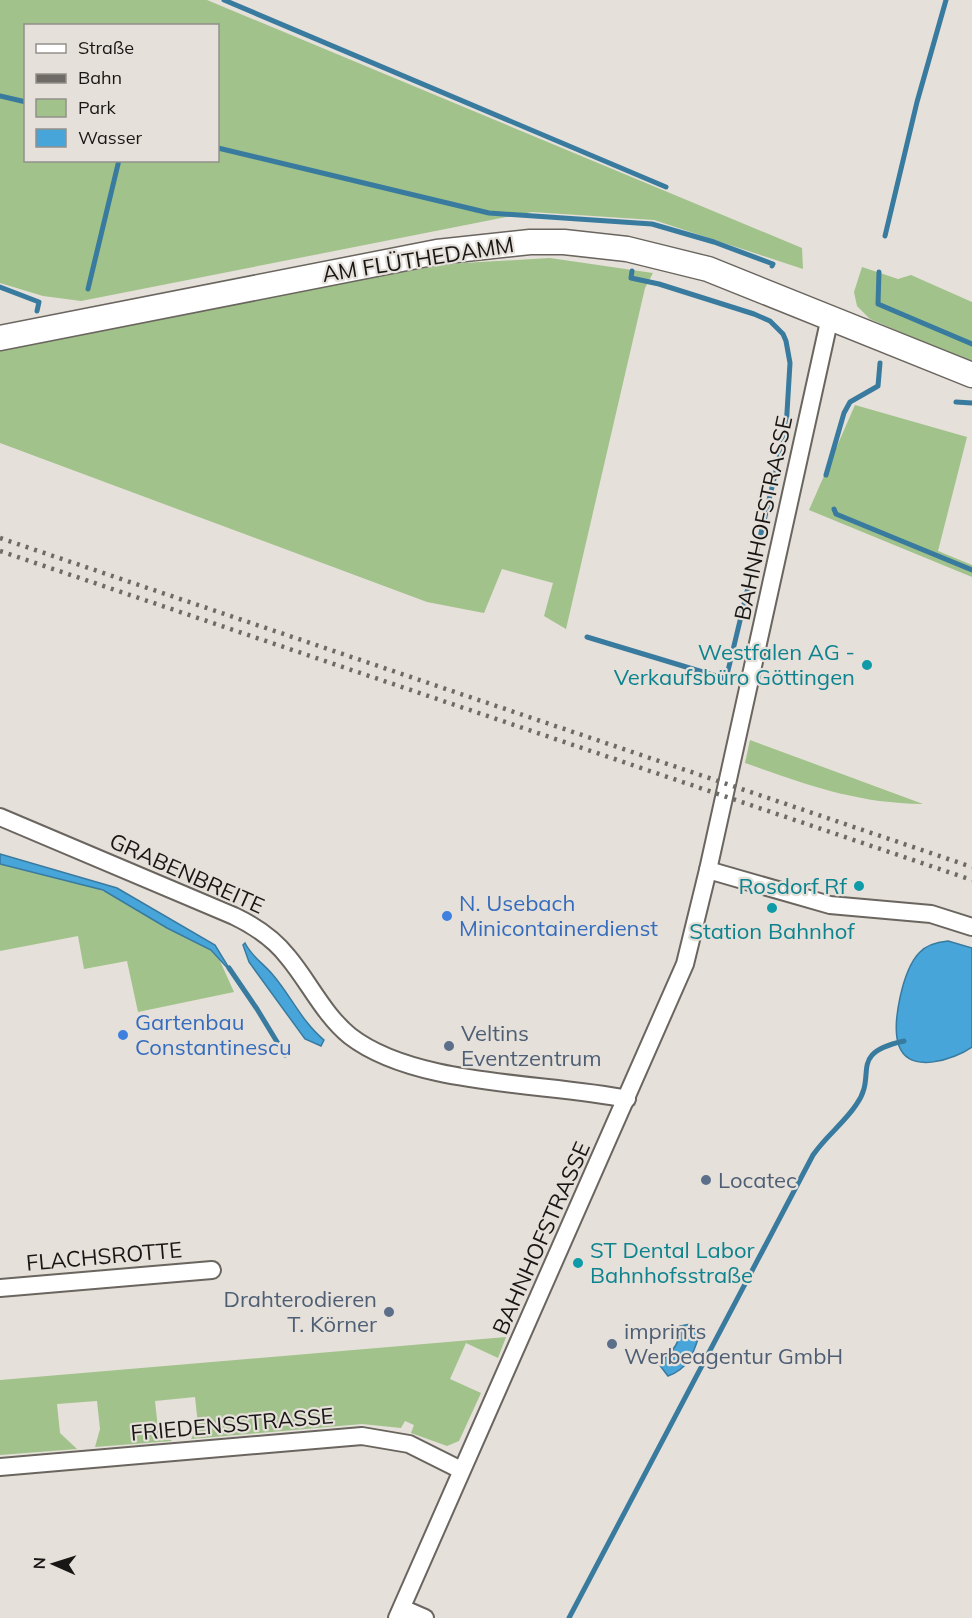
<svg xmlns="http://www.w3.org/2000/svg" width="972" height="1618" font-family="Mulish,sans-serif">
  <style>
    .green { fill: #a1c28a; fill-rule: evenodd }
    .water { fill: #47a5da; stroke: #397a9f; stroke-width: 1.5 }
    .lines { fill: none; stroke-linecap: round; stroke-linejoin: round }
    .stream { stroke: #397a9f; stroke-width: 5 }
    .street-casing { stroke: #6a655f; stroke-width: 20 }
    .secondary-casing { stroke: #6a655f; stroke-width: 27 }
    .street { stroke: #fff; stroke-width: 16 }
    .secondary { stroke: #fff; stroke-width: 24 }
    .rail { stroke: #6e6b67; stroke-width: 4.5; stroke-dasharray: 3 6; stroke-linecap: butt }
    .culture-dot { fill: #0f9aa8; stroke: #e5e0d9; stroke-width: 2 }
    .shop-dot { fill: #3f7fe0; stroke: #e5e0d9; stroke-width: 2 }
    .service-dot { fill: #5c6f8a; stroke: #e5e0d9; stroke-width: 2 }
    .labels { text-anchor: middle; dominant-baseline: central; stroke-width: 4.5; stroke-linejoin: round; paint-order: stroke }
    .street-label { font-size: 22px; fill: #191715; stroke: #e5e0d9 }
    .culture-label { font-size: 22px; fill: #0d838f; stroke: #e5e0d9; text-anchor: end }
    .shop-label { font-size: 22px; fill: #366cbe; stroke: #e5e0d9; text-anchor: start }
    .service-label { font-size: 22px; fill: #4e5e75; stroke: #e5e0d9; text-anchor: start }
  </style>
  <rect width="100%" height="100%" fill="#e5e0d9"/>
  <!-- green -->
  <g class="green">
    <path d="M0,0H207L802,248L803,269L654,220L532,212L81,301L43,296L0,283ZM26,26H218V160H26Z"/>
    <polygon points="550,258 653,273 645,288 566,629 544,616 553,583 502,569 484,613 427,602 0,443 0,347 447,264"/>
    <polygon points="862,267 898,279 911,275 972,302 972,363 870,319 857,306 854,292"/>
    <polygon points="855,405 967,437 938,551 972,565 972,577 809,510"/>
    <path d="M750,740L923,804C855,803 808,785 745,763Z"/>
    <polygon points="0,864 91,886 117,897 167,928 211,950 220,961 234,992 138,1012 127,961 84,969 78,936 0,951"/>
    <polygon points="506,1337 498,1358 466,1343 450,1379 481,1393 459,1441 447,1446 411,1433 414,1425 405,1421 401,1428 362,1424 191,1439 198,1425 195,1397 155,1401 158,1429 172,1441 95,1447 100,1429 97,1401 57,1404 60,1433 77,1449 0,1455 0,1380"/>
  </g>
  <!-- water -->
  <g class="water">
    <polygon points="0,854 117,888 215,945 232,973 211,950 167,928 103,890 0,864"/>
    <path d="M948,941L972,948V1047C955,1059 910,1075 899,1046C891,1024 903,970 919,953C926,945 937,942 948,941Z"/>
    <path d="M245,943C252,957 263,963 273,975C291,996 302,1022 324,1040L321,1046L305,1039L249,962L243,945Z"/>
    <path d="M690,1324L701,1330C694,1350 691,1368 668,1376L658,1363C671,1354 682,1342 680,1326Z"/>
  </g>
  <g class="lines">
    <!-- stream -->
    <g class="stream">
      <polyline points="224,0 666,187"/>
      <polyline points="0,96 26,102"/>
      <polyline points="218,148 489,213 652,224 714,242 773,264 772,266"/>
      <polyline points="885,236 917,102 946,0"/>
      <polyline points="879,272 878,304 972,344"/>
      <polyline points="0,287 39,302 37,311"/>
      <polyline points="88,289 119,160"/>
      <polyline points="956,402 972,403"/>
      <polyline points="826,475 844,413 850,402 878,386 880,363"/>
      <polyline points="834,509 836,514 972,570"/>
      <polyline points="587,637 726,679 786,429 790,363 786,341 783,334 770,321 754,314 659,284 631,278 632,271"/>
      <polyline points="229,968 257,1009 285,1055"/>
      <path d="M569,1618L813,1155C826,1136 844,1123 856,1105C879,1074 846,1054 904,1041"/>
    </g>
    <defs>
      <g id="street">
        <path d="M0,817L234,916C255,926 274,939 288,957C309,982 324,1015 350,1036C416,1087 545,1082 627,1099"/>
        <polyline points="708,870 830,905 931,914 972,927"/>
        <polyline points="0,1288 212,1270"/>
        <polyline points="0,1467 362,1436 409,1444 461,1470"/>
        <polyline points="402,1608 425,1618"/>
        <polyline points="397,1618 685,964 708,870 830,317"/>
      </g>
      <polyline id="secondary" points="0,338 437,252 530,242 564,242 627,249 708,269 972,375"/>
    </defs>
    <!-- street casing -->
    <use href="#street" class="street-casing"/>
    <!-- secondary casing -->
    <use href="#secondary" class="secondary-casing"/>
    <!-- street -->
    <use href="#street" class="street"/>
    <!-- secondary -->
    <use href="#secondary" class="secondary"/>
    <!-- rail -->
    <g class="rail">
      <polyline points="0,538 972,867"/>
      <polyline points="0,551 972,880"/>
    </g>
  </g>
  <!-- markers -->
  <g class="culture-dot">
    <circle cx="867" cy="665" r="6"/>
    <circle cx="859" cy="886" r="6"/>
    <circle cx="772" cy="908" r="6"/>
    <circle cx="578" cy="1263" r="6"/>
  </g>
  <g class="shop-dot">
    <circle cx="447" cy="916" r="6"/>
    <circle cx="123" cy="1035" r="6"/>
  </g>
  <g class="service-dot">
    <circle cx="449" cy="1046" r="6"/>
    <circle cx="706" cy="1180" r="6"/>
    <circle cx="389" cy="1312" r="6"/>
    <circle cx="612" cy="1344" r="6"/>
  </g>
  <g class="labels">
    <!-- street labels -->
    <g class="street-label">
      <text transform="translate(418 259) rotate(-9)">AM FLÜTHEDAMM</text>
      <text transform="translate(763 518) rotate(-78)">BAHNHOFSTRASSE</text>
      <text transform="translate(187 873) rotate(24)">GRABENBREITE</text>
      <text transform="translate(541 1238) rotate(-66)">BAHNHOFSTRASSE</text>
      <text transform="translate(104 1256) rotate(-5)">FLACHSROTTE</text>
      <text transform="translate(232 1424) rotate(-5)">FRIEDENSSTRASSE</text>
    </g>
    <!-- culture labels -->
    <g class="culture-label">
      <text x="855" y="652">Westfalen AG -<tspan x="855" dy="25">Verkaufsbüro Göttingen</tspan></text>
      <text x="847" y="886">Rosdorf Rf</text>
      <text x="772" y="931" text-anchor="middle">Station Bahnhof</text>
      <text x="590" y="1250" text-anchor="start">ST Dental Labor<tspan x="590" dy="25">Bahnhofsstraße</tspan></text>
    </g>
    <!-- shop labels -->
    <g class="shop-label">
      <text x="459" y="903">N. Usebach<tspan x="459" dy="25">Minicontainerdienst</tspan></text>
      <text x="135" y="1022">Gartenbau<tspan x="135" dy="25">Constantinescu</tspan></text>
    </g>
    <!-- service labels -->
    <g class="service-label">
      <text x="461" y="1033">Veltins<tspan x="461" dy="25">Eventzentrum</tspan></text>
      <text x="718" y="1180">Locatec</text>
      <text x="377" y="1299" text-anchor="end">Drahterodieren<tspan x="377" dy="25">T. Körner</tspan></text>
      <text x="624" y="1331">imprints<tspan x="624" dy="25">Werbeagentur GmbH</tspan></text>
    </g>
  </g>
  <!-- legend -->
  <rect x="24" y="24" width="195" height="138" fill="#e5e0d9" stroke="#93908b" stroke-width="1.5"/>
  <rect x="36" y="44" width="30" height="9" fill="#ffffff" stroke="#93908b" stroke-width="1.5"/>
  <text x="78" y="54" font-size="18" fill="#191715">Straße</text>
  <rect x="36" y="74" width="30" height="9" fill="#6e6b67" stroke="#93908b" stroke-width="1.5"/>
  <text x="78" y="84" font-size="18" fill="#191715">Bahn</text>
  <rect x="36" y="99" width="30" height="18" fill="#a1c28a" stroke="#93908b" stroke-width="1.5"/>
  <text x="78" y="114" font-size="18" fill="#191715">Park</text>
  <rect x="36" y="129" width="30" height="18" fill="#47a5da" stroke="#93908b" stroke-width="1.5"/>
  <text x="78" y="144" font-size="18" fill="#191715">Wasser</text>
  <!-- north arrow -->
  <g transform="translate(54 1564) rotate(273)" stroke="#e5e0d9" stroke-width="4.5" paint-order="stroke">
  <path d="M0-4.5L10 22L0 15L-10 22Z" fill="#191715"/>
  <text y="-9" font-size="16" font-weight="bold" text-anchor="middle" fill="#191715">N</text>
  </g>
</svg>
